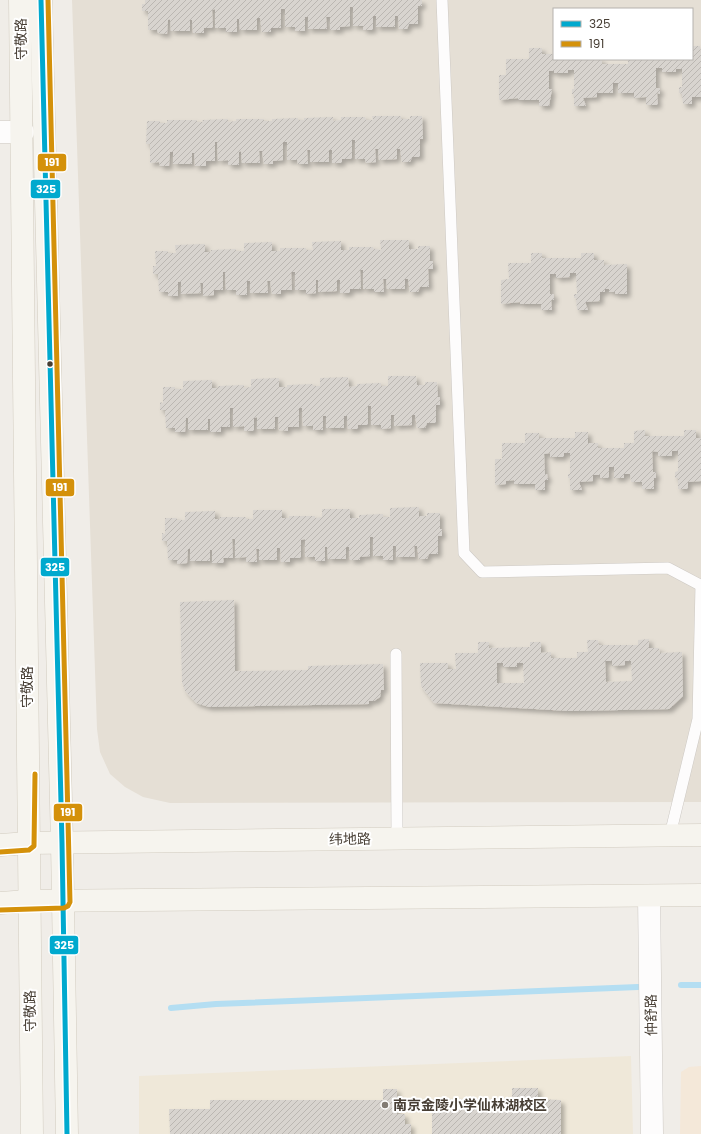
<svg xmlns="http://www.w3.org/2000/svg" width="701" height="1134" font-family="Poppins,'Noto Sans SC',sans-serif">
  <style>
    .residential { fill: #e5dfd5; fill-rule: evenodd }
    .commercial { fill: #f4e8d9 }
    .education { fill: #efe8d9 }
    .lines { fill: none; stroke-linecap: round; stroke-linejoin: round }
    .stream { stroke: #b4def2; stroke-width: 6 }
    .building { fill: url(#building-hatch); fill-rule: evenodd; filter: url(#shadow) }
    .lane-casing { stroke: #cdc9c4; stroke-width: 12 }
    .street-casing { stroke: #cdc9c4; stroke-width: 23 }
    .secondary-casing { stroke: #d2ccc0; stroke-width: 23 }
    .lane { stroke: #fdfcfc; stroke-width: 11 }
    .street { stroke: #fdfcfc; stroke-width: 22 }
    .secondary { stroke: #f6f4ee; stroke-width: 22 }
    .bus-1-casing { stroke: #fff; stroke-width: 8 }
    .bus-2-casing { stroke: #fff; stroke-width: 8 }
    .bus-1 { stroke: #00a9ce; stroke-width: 5 }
    .bus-2 { stroke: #d4910a; stroke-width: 5 }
    .bus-dot { fill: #473e34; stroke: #fff; stroke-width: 1.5 }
    .poi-dot { fill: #827b73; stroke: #fff; stroke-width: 1.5 }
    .labels { text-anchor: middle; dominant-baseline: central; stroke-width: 4; stroke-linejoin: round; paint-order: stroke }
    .street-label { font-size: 14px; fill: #473e34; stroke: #fff }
    .poi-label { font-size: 14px; font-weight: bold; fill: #473e34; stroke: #fff; text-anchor: start }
    .line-badge { stroke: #fff; stroke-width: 1.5 }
    .badge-label { font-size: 11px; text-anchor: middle; font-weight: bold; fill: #fff }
  </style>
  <defs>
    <pattern id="building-hatch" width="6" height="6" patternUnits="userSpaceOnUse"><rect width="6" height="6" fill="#d8d4cf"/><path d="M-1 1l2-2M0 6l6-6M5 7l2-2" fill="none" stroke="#bbb7b2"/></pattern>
    <filter id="shadow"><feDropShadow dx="3.5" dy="3.5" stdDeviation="2" flood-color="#0004"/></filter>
  </defs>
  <rect width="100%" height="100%" fill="#f0ede8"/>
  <!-- residential -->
  <path class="residential" d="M72,0H701V802L170,803L143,797L125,787L110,774L100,752L97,729ZM554,9H692V59H554Z"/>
  <!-- commercial -->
  <polygon class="commercial" points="701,1066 701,1134 680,1134 681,1072 689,1067"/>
  <!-- education -->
  <polygon class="education" points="631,1056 633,1134 139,1134 139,1076"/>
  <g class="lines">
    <!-- stream -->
    <g class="stream">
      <polyline points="681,985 701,985"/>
      <polyline points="171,1008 216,1004 638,987"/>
    </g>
  </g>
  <!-- building -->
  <g class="building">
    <polygon points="145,0 422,0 422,6 418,6 418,24 409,24 407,29 399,29 398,16 395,16 395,27 376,27 376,16 373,16 373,30 363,30 363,26 353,26 353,7 350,7 350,26 340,27 340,30 330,30 330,17 326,17 327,29 308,29 308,17 305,17 305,31 295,31 295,27 285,27 285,9 281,9 281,28 271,28 271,32 262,32 260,18 257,18 257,30 240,30 239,19 237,19 237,32 226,32 226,28 215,28 215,9 212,10 213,28 204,28 204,33 193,33 192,20 190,20 190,31 171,31 170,19 168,20 167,34 158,33 157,30 148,30 148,11 142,11 142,4 145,4"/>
    <polygon points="692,46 700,46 701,54 701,97 692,97 692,104 683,104 682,94 679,93 679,87 682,87 682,69 676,69 676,72 662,72 662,68 656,68 656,88 660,88 660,94 657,93 658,105 646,105 646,97 634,98 634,93 618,93 618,83 613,83 613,93 597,93 597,97 583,98 586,106 574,106 574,94 572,94 572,89 574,89 574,70 568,70 568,73 554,73 554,71 549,71 549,89 552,89 549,106 539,106 539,100 518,100 518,98 499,100 499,75 506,75 506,59 529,59 529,48 542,48 542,54 554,54 554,59 602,59 602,64 628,64 628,59 692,59"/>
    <polygon points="372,116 401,116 401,119 410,119 410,116 422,116 423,139 420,139 420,157 412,157 410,162 402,162 400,149 397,149 397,159 379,160 378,149 375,149 376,162 366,163 365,159 355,159 355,140 352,140 352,159 342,159 342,163 332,163 332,150 329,150 329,162 310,162 310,150 307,150 308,164 298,164 297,160 287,160 287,142 283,142 283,160 273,161 273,164 264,164 262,151 259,151 260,163 242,163 241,151 239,152 239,165 228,165 228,160 218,161 217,142 215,142 215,161 206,161 206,166 195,166 194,153 192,153 192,164 173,164 173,152 170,152 169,166 160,166 159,162 150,163 150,144 146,144 147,121 160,121 160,123 167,123 167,120 197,120 197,122 203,122 202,120 228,119 228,122 236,121 236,119 264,119 264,121 272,121 272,119 298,118 298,120 304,120 304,118 333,117 333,121 341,120 341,117 365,117 366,120 373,120"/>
    <polygon points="380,240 409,240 409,249 418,249 418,246 430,246 430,261 433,261 433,269 428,269 429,287 420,287 418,292 410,292 408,279 405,279 405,289 387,289 386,279 383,279 384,292 374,292 374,289 363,289 363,270 360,270 361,289 350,289 350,293 340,293 340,280 337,280 337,291 318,292 318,280 316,280 316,293 306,294 306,290 295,290 295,272 291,272 292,290 281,290 281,294 272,294 270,281 267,281 268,293 250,293 250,281 247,281 247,295 236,295 236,290 226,290 225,272 223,272 223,290 214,290 214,295 203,296 203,283 200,283 201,293 181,294 181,282 178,282 178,296 168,296 168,292 159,292 158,274 153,274 153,266 156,266 155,251 168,251 168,253 176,253 175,245 205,244 205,252 211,252 211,250 236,249 236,251 244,251 244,243 272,242 272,251 280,251 280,248 306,248 306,250 313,250 312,242 341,241 341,250 349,250 349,247 373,247 374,249 381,250"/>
    <polygon points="531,253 542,253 542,258 581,258 581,253 594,253 594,260 604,260 604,265 627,264 627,294 615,294 615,292 609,292 609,289 605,289 605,292 600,292 600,301 585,302 588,310 577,310 576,298 574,298 574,294 577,294 576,273 570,273 570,277 556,278 556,274 550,274 550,294 554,294 554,300 551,300 552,310 541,310 541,304 520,304 520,302 501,304 501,280 509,279 508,263 531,263"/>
    <polygon points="388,376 416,376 417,385 425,385 425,382 437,382 438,397 440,397 440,405 436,405 436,423 427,423 425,428 417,428 415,415 412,415 412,425 394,426 394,415 391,415 391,428 381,429 381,425 371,425 371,406 368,406 368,425 358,425 358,429 348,429 347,416 344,416 344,428 326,428 326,416 323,416 323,430 313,430 313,426 303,426 302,408 299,408 299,427 288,427 288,431 279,430 278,417 275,417 275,429 257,429 257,417 254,418 254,431 244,431 244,426 233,427 233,408 230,408 230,427 221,427 221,432 210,432 210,419 208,419 208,430 188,430 188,418 186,418 185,432 175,432 175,428 166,428 165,410 160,410 160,402 163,403 163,387 175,387 175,389 183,389 183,381 212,380 212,388 218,388 218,386 244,385 244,388 251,387 251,379 279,378 279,387 287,387 287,385 313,384 313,386 320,386 320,378 348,377 349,387 357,386 357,384 381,383 381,386 388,386"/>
    <polygon points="645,430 645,436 684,436 684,430 696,430 696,438 701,438 701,481 688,482 688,489 678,489 678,478 675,478 675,472 678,471 678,451 672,451 672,456 658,456 658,452 652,451 653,472 656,472 656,478 654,478 654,489 642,489 642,482 631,482 630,474 624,474 624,478 614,478 614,467 609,467 609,478 600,478 600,475 593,475 593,481 579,482 582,490 570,490 570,478 568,478 568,474 570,474 570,453 564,453 564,457 550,457 550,453 544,454 545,474 547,474 548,480 545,480 545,490 535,490 535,484 514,484 514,480 506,481 506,484 495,485 495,459 502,459 502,443 525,443 525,433 539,433 539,438 575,438 575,432 588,432 588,443 598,443 598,448 624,448 624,443 634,443 634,431"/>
    <polygon points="419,507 419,516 427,516 427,513 440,513 440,529 442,529 442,536 438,536 438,554 429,554 427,559 419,559 417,546 414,546 415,557 396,557 396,546 393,546 393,560 383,560 383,556 373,556 373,537 370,537 370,556 360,557 360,560 350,560 349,547 346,547 346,559 328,559 327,547 325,547 325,561 315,561 315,557 305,557 305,539 301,540 301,558 290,558 290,562 281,562 280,548 277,548 277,560 259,560 259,549 256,549 257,562 246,562 246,557 235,558 235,539 232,539 233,558 223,558 224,563 212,563 212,550 210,550 210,561 190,561 190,549 188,549 187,563 177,564 177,560 168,560 167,541 162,541 162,533 165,534 165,518 177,518 177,520 185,520 185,512 215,511 215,519 220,519 220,517 246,517 246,519 253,519 253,510 282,510 282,518 289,518 289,516 315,516 315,518 322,517 322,509 350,509 350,518 359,518 359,515 383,514 383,517 390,517 390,508"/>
    <polygon points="234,600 235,671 308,670 308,666 383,664 384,690 381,690 380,697 374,701 369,701 369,704 209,707 196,703 185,691 182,682 180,602"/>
    <path d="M649,639V648H659L660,653L682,652L683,696L669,709L569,711L434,703L421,686L420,663H448V669H456L455,653H478V642H489V648L530,647V642H541V653L551,652V658H577V652H588L587,640H598L599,645H638V640ZM605,661H612V666L625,665V661H631L632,681L606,682ZM497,663H503V667H517V663H523L524,683H497Z"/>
    <polygon points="512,1088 538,1088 538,1099 561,1100 561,1134 432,1134 432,1099 512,1099"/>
    <polygon points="383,1089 397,1089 397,1114 405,1114 405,1124 411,1124 411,1134 170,1134 169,1109 210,1109 210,1100 383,1100"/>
  </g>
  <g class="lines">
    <defs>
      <g id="lane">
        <polyline points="442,0 464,553 482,572 668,568 700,585"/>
        <polyline points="396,654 397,838"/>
        <polyline points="670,835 698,719 701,585"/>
      </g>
      <g id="street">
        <polyline points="0,132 23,132"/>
        <polyline points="649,896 652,1134"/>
      </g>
      <g id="secondary">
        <polyline points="20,0 32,1134"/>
        <polyline points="41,0 62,843 67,1134"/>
        <polyline points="0,845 28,843 701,835"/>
        <polyline points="0,903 28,901 701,895"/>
      </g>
    </defs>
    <!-- lane casing -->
    <use href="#lane" class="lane-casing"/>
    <!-- street casing -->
    <use href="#street" class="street-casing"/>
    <!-- secondary casing -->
    <use href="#secondary" class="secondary-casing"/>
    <!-- lane -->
    <use href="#lane" class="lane"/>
    <!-- street -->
    <use href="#street" class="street"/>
    <!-- secondary -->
    <use href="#secondary" class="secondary"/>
    <defs>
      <polyline id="bus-1" points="41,0 62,843 67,1134"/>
      <g id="bus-2">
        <polyline points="0,852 29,850 34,846 35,774"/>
        <polyline points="0,910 64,908 68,906 70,902 48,0"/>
      </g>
    </defs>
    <!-- bus-1 casing -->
    <use href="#bus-1" class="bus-1-casing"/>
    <!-- bus-2 casing -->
    <use href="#bus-2" class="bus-2-casing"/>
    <!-- bus-1 -->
    <use href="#bus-1" class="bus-1"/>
    <!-- bus-2 -->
    <use href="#bus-2" class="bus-2"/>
  </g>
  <!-- markers -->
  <circle class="bus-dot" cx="50" cy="364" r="3.5"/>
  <circle class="poi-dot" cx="385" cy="1105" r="4"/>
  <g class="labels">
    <!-- street labels -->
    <g class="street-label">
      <text transform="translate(21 39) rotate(-91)">守敬路</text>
      <text transform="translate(27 687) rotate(-90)">守敬路</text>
      <text transform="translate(350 839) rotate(-1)">纬地路</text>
      <text transform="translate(30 1011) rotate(-91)">守敬路</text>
      <text transform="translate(651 1015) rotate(-91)">仲舒路</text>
    </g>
    <!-- poi labels -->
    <g class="poi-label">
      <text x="393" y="1105">南京金陵小学仙林湖校区</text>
    </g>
  </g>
  <g class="line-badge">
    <rect x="37" y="153" width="30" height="19" rx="4" fill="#d4910a"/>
    <rect x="30" y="179" width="31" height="20" rx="4" fill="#00a9ce"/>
    <rect x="45" y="478" width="30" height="19" rx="4" fill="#d4910a"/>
    <rect x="40" y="557" width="30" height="20" rx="4" fill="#00a9ce"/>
    <rect x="53" y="803" width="30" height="19" rx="4" fill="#d4910a"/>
    <rect x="49" y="935" width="30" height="20" rx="4" fill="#00a9ce"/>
  </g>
  <g class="badge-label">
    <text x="52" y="166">191</text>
    <text x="46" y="193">325</text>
    <text x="60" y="491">191</text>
    <text x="55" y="571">325</text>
    <text x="68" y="816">191</text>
    <text x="64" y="949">325</text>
  </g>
  <!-- legend -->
  <rect x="553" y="8" width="140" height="52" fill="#ffffff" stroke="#b5b2ae"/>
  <rect x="561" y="21" width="20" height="6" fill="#00a9ce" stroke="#b5b2ae"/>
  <text x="589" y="28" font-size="12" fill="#473e34">325</text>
  <rect x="561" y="41" width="20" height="6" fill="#d4910a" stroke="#b5b2ae"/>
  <text x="589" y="48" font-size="12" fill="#473e34">191</text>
</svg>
